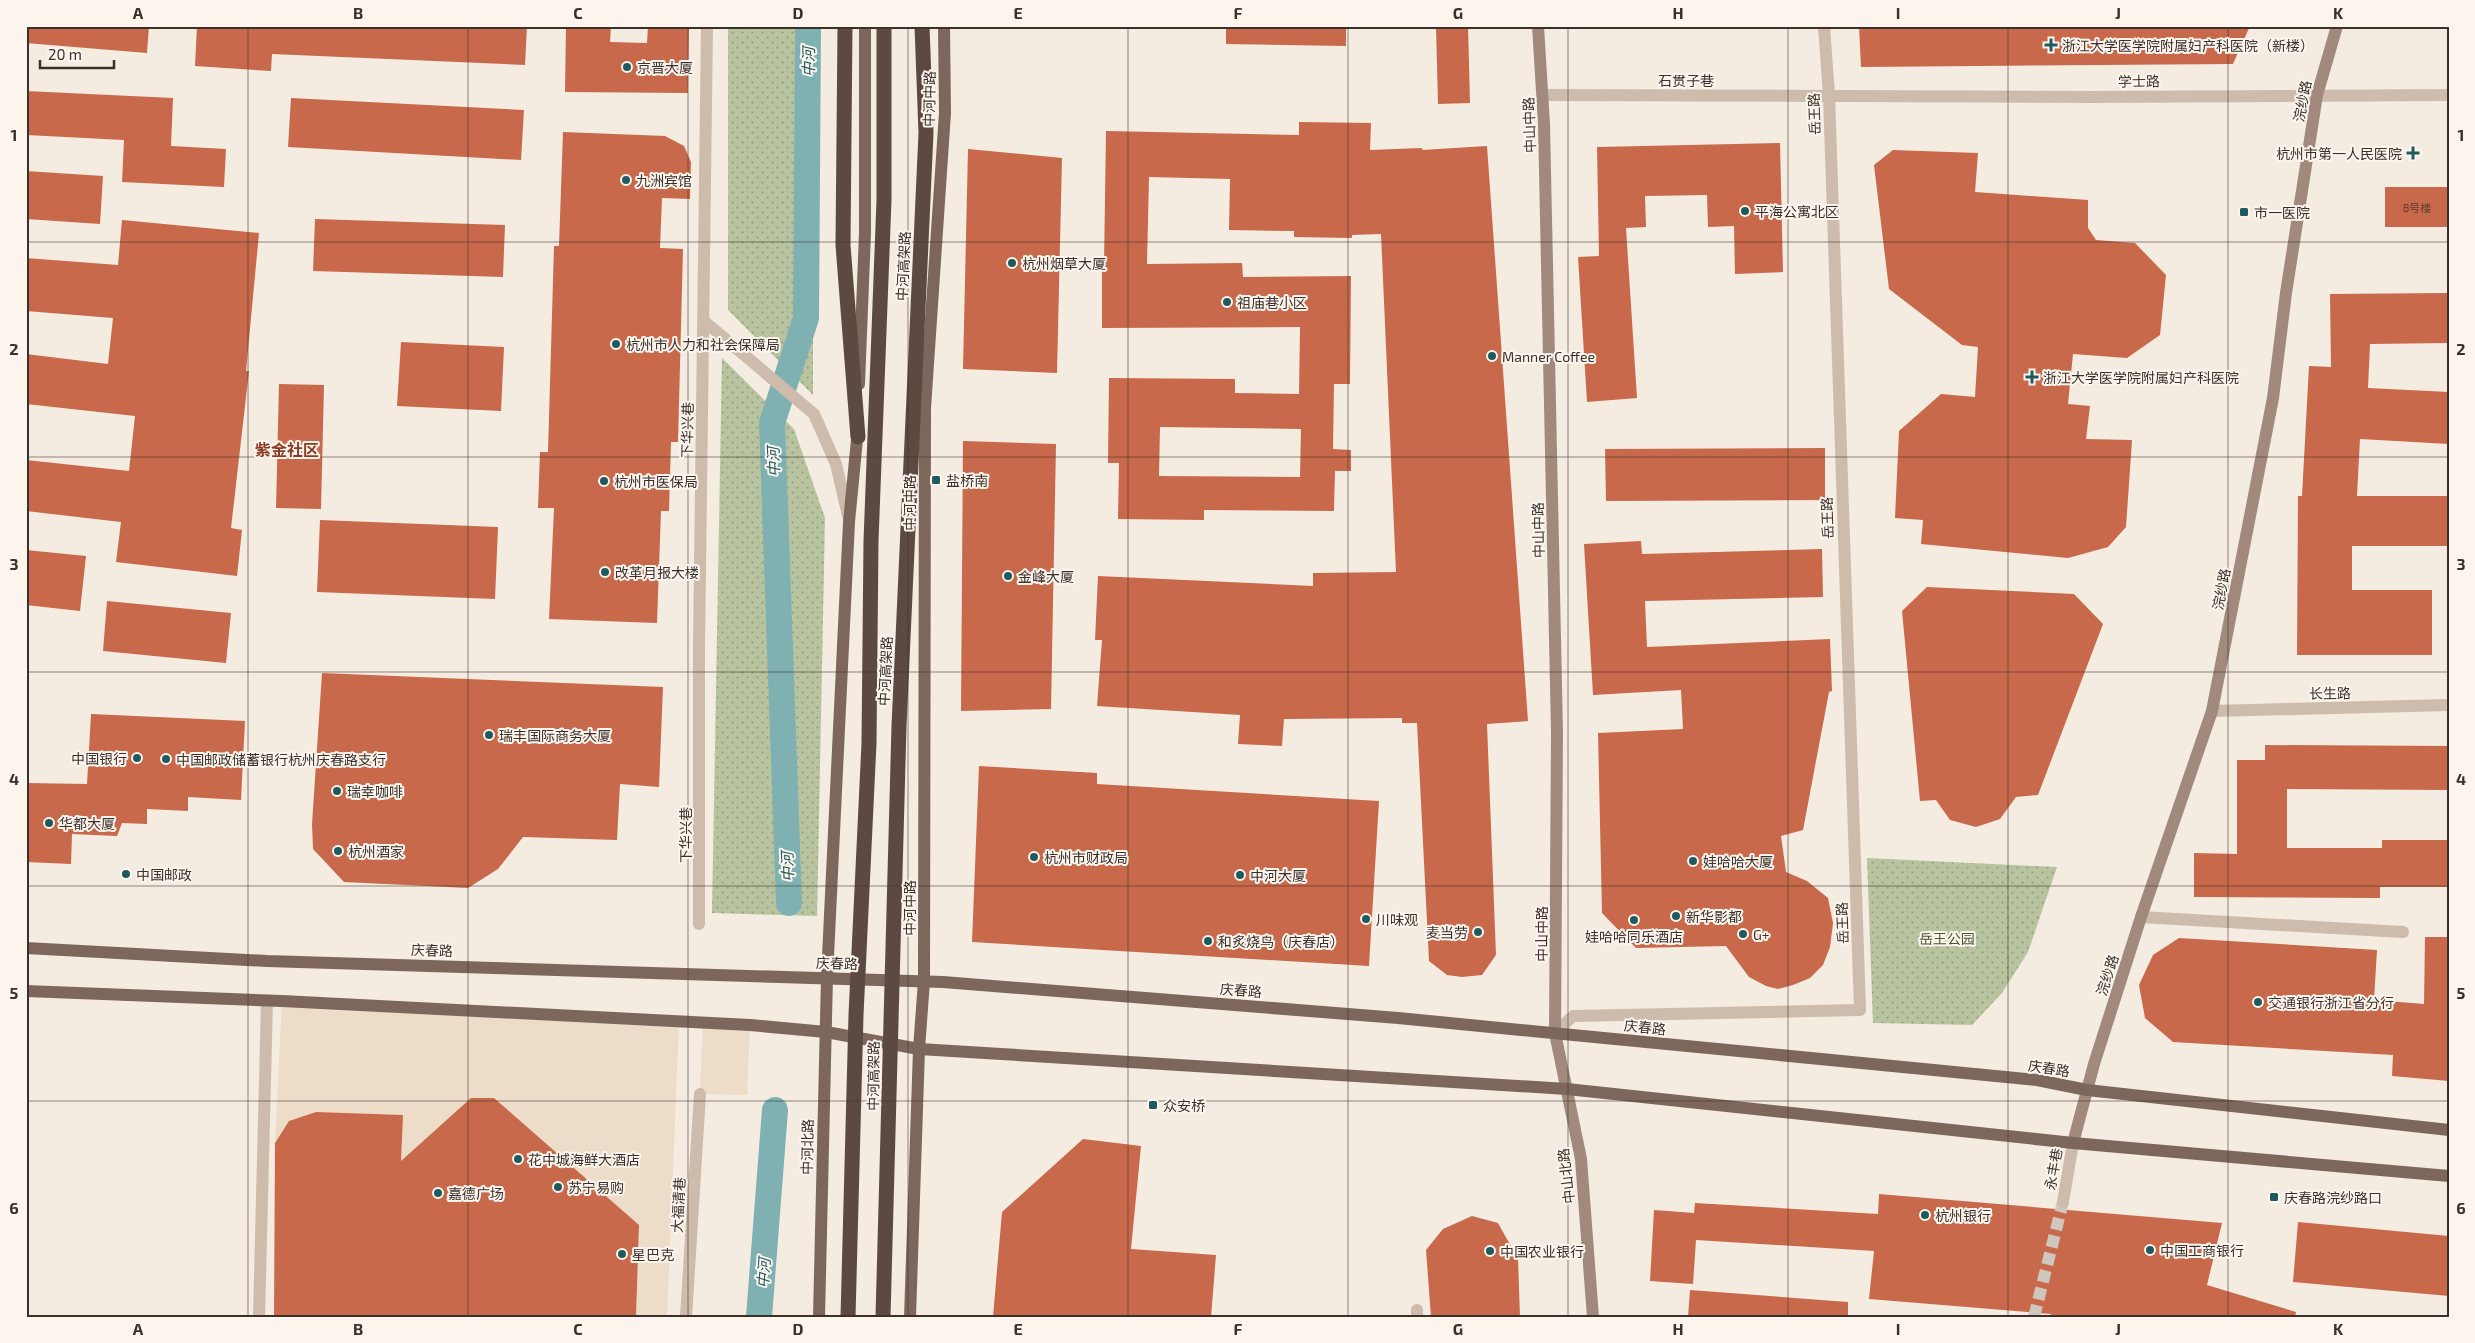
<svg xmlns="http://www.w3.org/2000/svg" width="2475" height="1343" font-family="'Exo 2','Noto Sans SC',sans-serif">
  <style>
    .park { fill: url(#park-dots) }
    .plaza { fill: #ecdcc8 }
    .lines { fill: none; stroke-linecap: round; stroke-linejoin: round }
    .canal { stroke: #7fb0b2; stroke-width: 26 }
    .building { fill: #c8694b; fill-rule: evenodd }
    .street-tunnel { stroke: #cfc6bd; stroke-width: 12; stroke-dasharray: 12 6; stroke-linecap: butt }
    .street { stroke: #cdbbac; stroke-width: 12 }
    .secondary { stroke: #a18a7d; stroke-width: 12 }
    .primary { stroke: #7d675c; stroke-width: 12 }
    .highway { stroke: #5c4a42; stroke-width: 15 }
    .highway-bridge { stroke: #5c4a42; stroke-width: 15 }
    .grid { fill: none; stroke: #3b302b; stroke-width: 1; stroke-opacity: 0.55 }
    .poi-dot { fill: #1f5a5e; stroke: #fbf5ee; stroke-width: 2 }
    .labels { text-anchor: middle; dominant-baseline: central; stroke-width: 4; stroke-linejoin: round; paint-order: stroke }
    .number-label { font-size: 11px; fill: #5e3e33 }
    .poi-label { font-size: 14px; fill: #3b302b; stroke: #fbf5ee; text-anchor: start }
    .street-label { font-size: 14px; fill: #3b302b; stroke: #fbf5ee }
    .park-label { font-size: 14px; fill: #4a5a2e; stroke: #fbf5ee }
    .water-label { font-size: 15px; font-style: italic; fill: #1f5a5e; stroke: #fbf5ee }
    .quarter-label { font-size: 16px; font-weight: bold; fill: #8c3b22; stroke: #fbf5ee }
    .neatline { fill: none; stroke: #3b302b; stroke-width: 2 }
    .grid-label { font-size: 16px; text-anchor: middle; font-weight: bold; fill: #3b302b }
  </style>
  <defs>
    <pattern id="park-dots" width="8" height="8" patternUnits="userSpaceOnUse" patternTransform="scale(1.25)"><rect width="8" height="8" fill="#b8c4a0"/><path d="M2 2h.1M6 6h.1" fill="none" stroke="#97a083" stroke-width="1.8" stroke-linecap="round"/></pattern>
  </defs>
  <rect width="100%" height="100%" fill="#f4ebe1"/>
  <!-- park -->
  <g class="park">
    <polygon points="728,26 813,26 813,395 728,310"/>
    <polygon points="722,358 794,429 825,518 817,916 712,913"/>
    <polygon points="1867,858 2057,867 2028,952 2002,993 1972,1025 1873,1023"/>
  </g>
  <!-- plaza -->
  <g class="plaza">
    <polygon points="282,1001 679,1021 667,1317 636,1317 639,1225 494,1098 471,1098 401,1161 402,1115 316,1112 289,1121 275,1143"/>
    <polygon points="703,1022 750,1025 747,1095 700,1094"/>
  </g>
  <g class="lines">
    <!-- canal -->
    <g class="canal">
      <polyline points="789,903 772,423 806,318 808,26"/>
      <polyline points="759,1317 775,1110"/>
    </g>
  </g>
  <!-- building -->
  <g class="building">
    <polygon points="26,26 149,26 147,53 26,43"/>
    <polygon points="197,26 527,26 525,65 272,54 271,71 195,66"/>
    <polygon points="566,26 611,26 610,42 647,43 648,26 689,26 688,93 565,92"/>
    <polygon points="1226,26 1346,26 1346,46 1226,44"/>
    <polygon points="1436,26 1468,26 1470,103 1438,104"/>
    <polygon points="1859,26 2250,26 2233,64 1861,67"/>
    <polygon points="26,91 173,98 171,146 226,149 224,187 122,182 124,140 26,135"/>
    <polygon points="291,98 524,110 521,160 288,147"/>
    <path d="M1299,122L1371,123L1370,150L1422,148V150L1487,146L1528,721L1487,724L1496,955L1482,975L1462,977L1447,975L1429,961L1417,723H1402V718L1284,719L1282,746L1238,744L1240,715L1097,706L1102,640H1095L1098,576L1313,586V573L1396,572L1381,234L1352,235V238L1294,237V231L1229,230L1230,179L1149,177L1147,264L1242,263L1243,277L1351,276L1350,384H1334L1333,449L1351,450V471H1335L1334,511L1204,510V520L1118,519L1119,463H1108L1109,378L1235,379V393L1299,394L1300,327L1102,328V265H1104L1106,131L1299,135ZM1160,427L1301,429L1300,477L1159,476Z"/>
    <polygon points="563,132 665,136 684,146 691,162 690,199 662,198 660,248 683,249 678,442 671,442 669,511 661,511 657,623 549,619 554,508 538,508 540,452 548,452 554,246 559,246"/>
    <polygon points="1780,143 1783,272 1735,274 1734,226 1708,227 1707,195 1645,196 1646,227 1626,228 1637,398 1587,402 1578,257 1599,256 1597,147"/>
    <polygon points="968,149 1062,158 1057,373 963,369"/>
    <polygon points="1893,150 1978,153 1975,192 2088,200 2088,228 2096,240 2135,243 2166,275 2160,335 2127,358 2073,354 2068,404 2090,406 2086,439 2132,440 2126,527 2108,547 2068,558 1921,544 1923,520 1895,518 1899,431 1941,394 1975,397 1978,347 1962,345 1889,289 1874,165"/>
    <polygon points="26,171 103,176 100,224 26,219"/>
    <rect x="2385" y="187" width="64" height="40"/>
    <polygon points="315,219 505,225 503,277 313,271"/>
    <polygon points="122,220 259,233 246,371 249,371 231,528 242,530 237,576 116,562 121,522 26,511 26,460 129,471 135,416 26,404 26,354 108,364 113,318 26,311 26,258 118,265"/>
    <polygon points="2449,293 2449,343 2370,344 2368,388 2449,392 2449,444 2360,439 2357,496 2449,496 2449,546 2352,546 2352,590 2432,590 2432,655 2297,655 2298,496 2302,496 2309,366 2331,367 2330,294"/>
    <polygon points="401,342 504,347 501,411 397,406"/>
    <polygon points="279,384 324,385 321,509 276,508"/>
    <polygon points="963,441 1056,444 1051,709 961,711"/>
    <polygon points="1825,448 1825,500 1606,501 1605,449"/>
    <polygon points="320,520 498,527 495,599 317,592"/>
    <polygon points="1641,541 1642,554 1822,549 1823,597 1645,601 1647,647 1830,639 1832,691 1829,692 1803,830 1781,836 1786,872 1807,881 1828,898 1833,923 1830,947 1823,965 1810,978 1793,985 1778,989 1766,986 1749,977 1726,946 1636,948 1602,913 1598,733 1683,729 1681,690 1593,695 1584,544"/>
    <polygon points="26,550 86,556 80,611 26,605"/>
    <polygon points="1927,587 2074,594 2103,624 2038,795 2016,797 2000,819 1976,827 1950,820 1936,800 1920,801 1902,611"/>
    <polygon points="107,601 231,613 226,663 103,651"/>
    <polygon points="322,673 663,687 659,787 620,784 617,840 523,837 498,869 468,888 344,882 313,849 312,824"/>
    <polygon points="91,714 245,721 241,800 188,797 188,811 147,809 147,824 122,823 117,836 72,834 71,864 26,862 26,783 87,784"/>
    <polygon points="2265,745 2449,746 2449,790 2287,789 2287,848 2382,848 2382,840 2449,840 2449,887 2380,887 2380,898 2194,897 2194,853 2237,854 2237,760 2265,760"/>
    <polygon points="979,766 1097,773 1097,784 1379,801 1369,966 972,942"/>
    <polygon points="2425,937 2449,937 2449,1081 2392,1076 2393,1055 2173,1042 2145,1018 2139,985 2153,955 2179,938 2377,950 2374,1000 2424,1004"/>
    <polygon points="471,1098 494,1098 639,1225 636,1317 274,1317 275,1143 289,1121 316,1112 403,1115 401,1161"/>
    <polygon points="1083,1139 1141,1146 1131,1249 1216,1255 1211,1317 993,1317 1002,1212"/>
    <polygon points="1879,1194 2222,1223 2207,1285 2296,1312 2295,1317 2050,1317 2051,1314 1869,1299 1874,1251 1696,1240 1693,1284 1650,1281 1654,1210 1694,1213 1695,1203 1878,1214"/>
    <polygon points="1472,1216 1498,1223 1518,1259 1520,1317 1431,1317 1426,1250 1443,1229"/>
    <polygon points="2298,1222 2449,1236 2449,1296 2293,1282"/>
    <polygon points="1690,1290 1848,1302 1848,1317 1688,1317"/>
  </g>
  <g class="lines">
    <!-- street-tunnel -->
    <polyline class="street-tunnel" points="2034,1317 2063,1202"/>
    <!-- street -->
    <g class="street">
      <polyline points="1543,95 2092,97 2449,95"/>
      <polyline points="704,321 814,414 836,464 848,516"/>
      <polyline points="2212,711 2449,705"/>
      <polyline points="2141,917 2403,932"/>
      <polyline points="699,924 699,646 707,26"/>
      <polyline points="1555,1033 1573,1016 1860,1010 1829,95 1824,26"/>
      <polyline points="2063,1202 2073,1143"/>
      <polyline points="1417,1310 1417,1317"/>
      <polyline points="259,1317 267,1001"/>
      <polyline points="686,1317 700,1094"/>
    </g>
    <!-- secondary -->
    <g class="secondary">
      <polyline points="1538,26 1544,124 1557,732 1555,1033 1581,1159 1593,1317"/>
      <polyline points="2073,1143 2094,1064 2141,917 2212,711 2273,398 2286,293 2317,95 2337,26"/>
    </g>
    <!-- primary -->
    <g class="primary">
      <polyline points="859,384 865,233 865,26"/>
      <polyline points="26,948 267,961 943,982 1398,1018 2037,1080 2087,1090 2449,1130"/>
      <polyline points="26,991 282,1001 750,1025 826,1032 919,1049 1567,1089 2073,1143 2449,1176"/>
      <polyline points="819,1317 827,977 849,522 858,429"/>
      <polyline points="910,1317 919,1049 924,981 925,408 945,113 944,26"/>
    </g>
    <!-- highway -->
    <polyline class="highway" points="845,26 843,245 858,437"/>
    <!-- highway-bridge -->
    <g class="highway-bridge">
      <polyline points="848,1317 856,1015 869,743 871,541 884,200 884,26"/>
      <polyline points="883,1317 899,726 926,133 922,26"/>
    </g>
  </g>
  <!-- grid -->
  <path class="grid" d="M248,26V1317M468,26V1317M688,26V1317M908,26V1317M1128,26V1317M1348,26V1317M1568,26V1317M1788,26V1317M2008,26V1317M2228,26V1317M26,242H2449M26,457H2449M26,672H2449M26,886H2449M26,1101H2449"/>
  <!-- markers -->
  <g class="poi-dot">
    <path d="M2048.5 37.5h5v5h5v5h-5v5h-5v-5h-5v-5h5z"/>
    <circle cx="627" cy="67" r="5"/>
    <path d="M2410.5 145.5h5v5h5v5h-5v5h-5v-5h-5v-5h5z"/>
    <circle cx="626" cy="180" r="5"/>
    <circle cx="1745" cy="211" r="5"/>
    <rect x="2239" y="207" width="10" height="10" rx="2.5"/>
    <circle cx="1012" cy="263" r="5"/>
    <circle cx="1227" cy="302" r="5"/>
    <circle cx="616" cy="344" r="5"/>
    <circle cx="1492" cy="356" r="5"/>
    <path d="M2029.5 369.5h5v5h5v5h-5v5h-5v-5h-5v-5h5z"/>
    <rect x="931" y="475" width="10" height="10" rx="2.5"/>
    <circle cx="604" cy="481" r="5"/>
    <circle cx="605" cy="572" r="5"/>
    <circle cx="1008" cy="576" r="5"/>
    <circle cx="489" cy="735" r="5"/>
    <circle cx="137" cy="758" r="5"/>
    <circle cx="166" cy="759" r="5"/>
    <circle cx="337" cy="791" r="5"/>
    <circle cx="49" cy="823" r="5"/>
    <circle cx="338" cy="851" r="5"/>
    <circle cx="1034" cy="857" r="5"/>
    <circle cx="1693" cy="861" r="5"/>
    <circle cx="126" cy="874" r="5"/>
    <circle cx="1240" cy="875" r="5"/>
    <circle cx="1676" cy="916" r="5"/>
    <circle cx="1366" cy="919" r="5"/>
    <circle cx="1634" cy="920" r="5"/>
    <circle cx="1478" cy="932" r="5"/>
    <circle cx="1743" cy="934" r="5"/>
    <circle cx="1208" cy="941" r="5"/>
    <circle cx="2258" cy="1002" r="5"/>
    <rect x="1148" y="1100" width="10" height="10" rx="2.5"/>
    <circle cx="518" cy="1159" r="5"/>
    <circle cx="558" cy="1187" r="5"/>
    <circle cx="438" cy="1193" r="5"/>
    <rect x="2269" y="1192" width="10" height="10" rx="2.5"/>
    <circle cx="1925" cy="1215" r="5"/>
    <circle cx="2150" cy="1250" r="5"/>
    <circle cx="1490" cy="1251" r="5"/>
    <circle cx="622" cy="1254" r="5"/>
  </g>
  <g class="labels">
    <!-- number labels -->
    <g class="number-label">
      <text x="2417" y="207">8号楼</text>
    </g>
    <!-- poi labels -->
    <g class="poi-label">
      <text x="2062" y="45">浙江大学医学院附属妇产科医院（新楼）</text>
      <text x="637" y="67">京晋大厦</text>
      <text x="2402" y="153" text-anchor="end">杭州市第一人民医院</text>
      <text x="636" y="180">九洲宾馆</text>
      <text x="1755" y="211">平海公寓北区</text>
      <text x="2254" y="212">市一医院</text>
      <text x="1022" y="263">杭州烟草大厦</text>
      <text x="1237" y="302">祖庙巷小区</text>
      <text x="626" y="344">杭州市人力和社会保障局</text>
      <text x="1502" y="356">Manner Coffee</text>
      <text x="2043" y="377">浙江大学医学院附属妇产科医院</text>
      <text x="946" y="480">盐桥南</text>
      <text x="614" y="481">杭州市医保局</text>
      <text x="615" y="572">改革月报大楼</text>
      <text x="1018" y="576">金峰大厦</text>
      <text x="499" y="735">瑞丰国际商务大厦</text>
      <text x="127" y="758" text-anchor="end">中国银行</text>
      <text x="176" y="759">中国邮政储蓄银行杭州庆春路支行</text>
      <text x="347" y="791">瑞幸咖啡</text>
      <text x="59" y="823">华都大厦</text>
      <text x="348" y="851">杭州酒家</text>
      <text x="1044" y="857">杭州市财政局</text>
      <text x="1703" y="861">娃哈哈大厦</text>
      <text x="136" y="874">中国邮政</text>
      <text x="1250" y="875">中河大厦</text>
      <text x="1686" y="916">新华影都</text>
      <text x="1376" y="919">川味观</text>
      <text x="1468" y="932" text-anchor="end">麦当劳</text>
      <text x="1753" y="934">G+</text>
      <text x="1634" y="936" text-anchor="middle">娃哈哈同乐酒店</text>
      <text x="1218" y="941">和炙烧鸟（庆春店）</text>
      <text x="2268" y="1002">交通银行浙江省分行</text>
      <text x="1163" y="1105">众安桥</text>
      <text x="528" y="1159">花中城海鲜大酒店</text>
      <text x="568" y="1187">苏宁易购</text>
      <text x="448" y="1193">嘉德广场</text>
      <text x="2284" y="1197">庆春路浣纱路口</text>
      <text x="1935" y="1215">杭州银行</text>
      <text x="2160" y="1250">中国工商银行</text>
      <text x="1500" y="1251">中国农业银行</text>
      <text x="632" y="1254">星巴克</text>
    </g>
    <!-- street labels -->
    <g class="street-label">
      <text x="1686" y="80">石贯子巷</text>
      <text transform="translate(2139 81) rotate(-1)">学士路</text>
      <text transform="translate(929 99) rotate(-89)">中河中路</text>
      <text transform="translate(2302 101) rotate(-79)">浣纱路</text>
      <text transform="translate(1814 114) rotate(-92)">岳王路</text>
      <text transform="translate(1529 125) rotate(-92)">中山中路</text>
      <text transform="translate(903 266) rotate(-87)">中河高架路</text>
      <text transform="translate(687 430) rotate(-89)">下华兴巷</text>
      <text transform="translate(909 503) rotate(-90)">中河中路</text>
      <text transform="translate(1827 518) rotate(-92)">岳王路</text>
      <text transform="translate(1538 530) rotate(-91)">中山中路</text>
      <text transform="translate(2221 589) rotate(-79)">浣纱路</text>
      <text transform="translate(885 671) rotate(-87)">中河高架路</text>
      <text transform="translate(2330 693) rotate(-1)">长生路</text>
      <text transform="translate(685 835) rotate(-90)">下华兴巷</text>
      <text transform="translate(909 908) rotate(-90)">中河中路</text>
      <text transform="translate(1842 923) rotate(-92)">岳王路</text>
      <text transform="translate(1541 934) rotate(-90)">中山中路</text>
      <text transform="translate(432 950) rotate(2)">庆春路</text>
      <text transform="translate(837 963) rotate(2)">庆春路</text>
      <text transform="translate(2107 975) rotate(-72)">浣纱路</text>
      <text transform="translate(1241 990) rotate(5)">庆春路</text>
      <text transform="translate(1645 1027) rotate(6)">庆春路</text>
      <text transform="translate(2049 1068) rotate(9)">庆春路</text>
      <text transform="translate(873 1076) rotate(-89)">中河高架路</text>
      <text transform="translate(807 1147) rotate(-89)">中河北路</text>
      <text transform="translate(2053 1169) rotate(-80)">永丰巷</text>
      <text transform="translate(1566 1176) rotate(-97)">中山北路</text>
      <text transform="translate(678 1205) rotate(-87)">大福清巷</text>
    </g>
    <!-- park labels -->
    <g class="park-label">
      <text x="1947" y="938">岳王公园</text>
    </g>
    <!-- water labels -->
    <g class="water-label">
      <text transform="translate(808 62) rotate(-90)">中河</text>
      <text transform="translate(773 462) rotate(-92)">中河</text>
      <text transform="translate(787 867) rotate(-92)">中河</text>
      <text transform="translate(763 1273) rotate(-86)">中河</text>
    </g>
    <!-- quarter labels -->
    <g class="quarter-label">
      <text x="287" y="449">紫金社区</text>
    </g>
  </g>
  <!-- border -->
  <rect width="2475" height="1343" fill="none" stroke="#fbf5ee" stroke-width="55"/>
  <!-- scale -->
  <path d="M40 60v8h74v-8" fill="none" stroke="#3b302b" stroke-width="2.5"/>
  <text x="48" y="60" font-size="15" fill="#3b302b" stroke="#fbf5ee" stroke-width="4" paint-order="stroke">20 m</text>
  <rect x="28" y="28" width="2420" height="1288" class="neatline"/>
  <g class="grid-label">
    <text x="138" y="19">A</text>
    <text x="358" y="19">B</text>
    <text x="578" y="19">C</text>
    <text x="798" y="19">D</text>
    <text x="1018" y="19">E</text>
    <text x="1238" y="19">F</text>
    <text x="1458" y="19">G</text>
    <text x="1678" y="19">H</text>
    <text x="1898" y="19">I</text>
    <text x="2118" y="19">J</text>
    <text x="2338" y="19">K</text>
    <text x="14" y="141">1</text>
    <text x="2461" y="141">1</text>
    <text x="14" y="355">2</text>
    <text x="2461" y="355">2</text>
    <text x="14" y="570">3</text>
    <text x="2461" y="570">3</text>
    <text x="14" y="785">4</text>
    <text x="2461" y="785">4</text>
    <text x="14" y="999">5</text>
    <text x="2461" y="999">5</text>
    <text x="14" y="1214">6</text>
    <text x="2461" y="1214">6</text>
    <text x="138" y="1335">A</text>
    <text x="358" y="1335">B</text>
    <text x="578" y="1335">C</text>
    <text x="798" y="1335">D</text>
    <text x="1018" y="1335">E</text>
    <text x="1238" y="1335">F</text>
    <text x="1458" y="1335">G</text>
    <text x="1678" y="1335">H</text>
    <text x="1898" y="1335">I</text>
    <text x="2118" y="1335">J</text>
    <text x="2338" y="1335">K</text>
  </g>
</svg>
